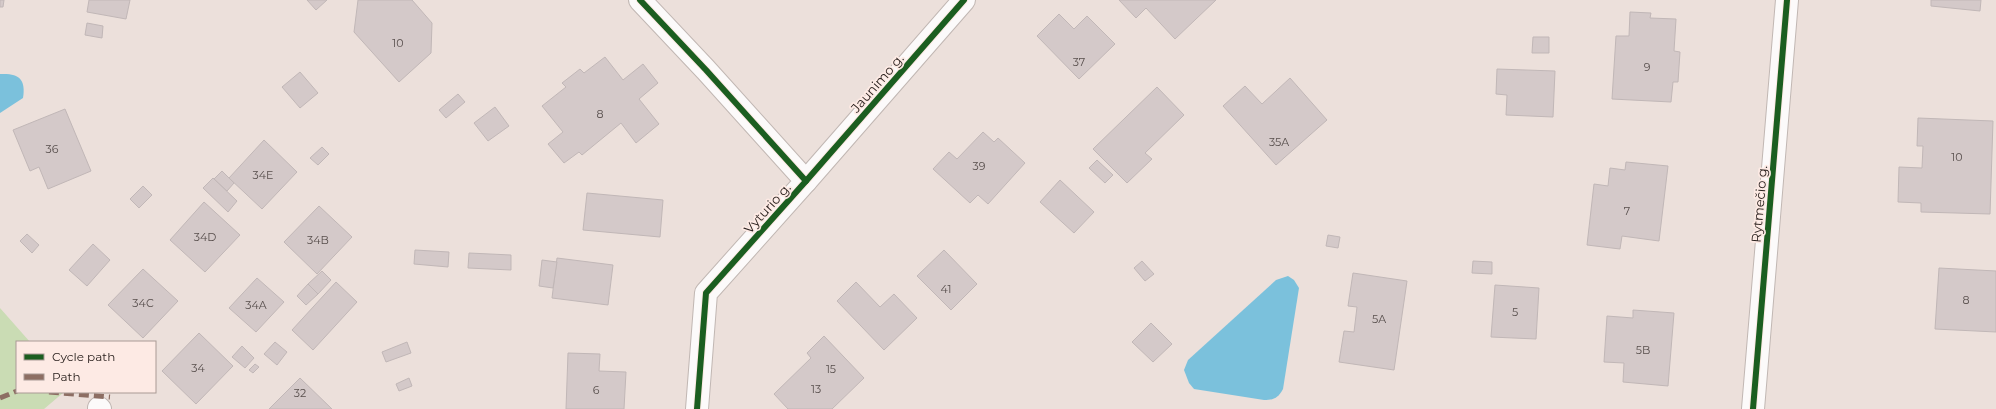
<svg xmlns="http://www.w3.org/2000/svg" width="1996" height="409" font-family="Montserrat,sans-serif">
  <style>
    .green { fill: #cadcb4 }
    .water { fill: #7bc1dc }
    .building { fill: #d4c9c9; stroke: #c1b7b7 }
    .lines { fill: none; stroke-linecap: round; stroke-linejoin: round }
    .minor-casing { stroke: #c1b7b3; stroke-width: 24 }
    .minor { stroke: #fcfafa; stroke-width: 22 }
    .quiet { stroke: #8d6e63; stroke-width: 5; stroke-dasharray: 10 5; stroke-linecap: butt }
    .cycleway-casing { stroke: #fdeae4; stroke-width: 8 }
    .cycleway { stroke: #1b5e20; stroke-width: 6 }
    .labels { text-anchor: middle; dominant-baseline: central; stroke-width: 3.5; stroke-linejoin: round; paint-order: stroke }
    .number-label { font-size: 11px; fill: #574e4c }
    .street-label { font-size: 13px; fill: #2a211e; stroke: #fdeae4 }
  </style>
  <rect width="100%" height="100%" fill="#ece0db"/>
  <!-- green -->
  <polygon class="green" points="0,308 30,342 17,342 17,392 64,392 44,409 0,409"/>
  <!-- water -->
  <g class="water">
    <path d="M0,74C19,73 26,79 23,98L0,113Z"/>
    <path d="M1288,276L1294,280L1299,288L1283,389C1278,398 1274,400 1264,400L1194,389L1189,383L1184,370L1188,360L1276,280Z"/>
  </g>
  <!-- building -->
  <g class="building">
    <polygon points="0,0 4,0 3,7 0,7"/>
    <polygon points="89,0 130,0 126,19 87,12"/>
    <polygon points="307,0 327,0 316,10"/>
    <polygon points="358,0 412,0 432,23 431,53 399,82 354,32"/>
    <polygon points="1119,0 1216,0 1175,39 1146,8 1136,18"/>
    <polygon points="1931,0 1981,0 1980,11 1931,6"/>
    <polygon points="1630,12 1651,13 1650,18 1676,19 1674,51 1680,52 1678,82 1673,82 1671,102 1612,99 1616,36 1629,36"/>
    <polygon points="1059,14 1074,29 1087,16 1115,44 1079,79 1037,36"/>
    <polygon points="87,23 103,26 102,38 85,35"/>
    <polygon points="1533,37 1549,37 1549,53 1532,53"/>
    <polygon points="605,57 623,80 643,64 658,83 639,99 659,124 636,143 621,123 582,155 579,152 564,163 548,144 563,132 542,106 566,87 562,83 580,69 584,73"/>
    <polygon points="1497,69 1555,71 1553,117 1506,115 1507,95 1496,94"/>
    <polygon points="300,72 318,93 300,108 282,87"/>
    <polygon points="1290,78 1327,120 1276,165 1223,106 1245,86 1262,104"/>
    <polygon points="1157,87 1184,115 1145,153 1152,159 1127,183 1093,149"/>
    <polygon points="458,94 465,102 446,118 439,110"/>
    <polygon points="495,107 509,126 488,141 474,123"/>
    <polygon points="65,109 91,171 48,189 39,167 30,171 13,130"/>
    <polygon points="1918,118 1993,121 1990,214 1921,212 1921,203 1898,202 1899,167 1922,168 1923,146 1917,146"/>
    <polygon points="983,132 994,142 998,138 1025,163 988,204 978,195 970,203 933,169 949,152 957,159"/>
    <polygon points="264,140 297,172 262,209 229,178"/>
    <polygon points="322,147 329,154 318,165 310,158"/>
    <polygon points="1097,160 1113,175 1105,183 1089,168"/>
    <polygon points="1626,162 1668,166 1659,241 1622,236 1620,249 1587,245 1594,184 1608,186 1610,168 1625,170"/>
    <polygon points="222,171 234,183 227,191 214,179"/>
    <polygon points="213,178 237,201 228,212 203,188"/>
    <polygon points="1060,180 1094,212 1074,233 1040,202"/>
    <polygon points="143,186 152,195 139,208 130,199"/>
    <polygon points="587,193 663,200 660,237 583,230"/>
    <polygon points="204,202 240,235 205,272 170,240"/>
    <polygon points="319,206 352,237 317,274 284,242"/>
    <polygon points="27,234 39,245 32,253 20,241"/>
    <polygon points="1328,235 1340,237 1338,248 1326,246"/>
    <polygon points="93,244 110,260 87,286 69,270"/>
    <polygon points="415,250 449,252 448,267 414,264"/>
    <polygon points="944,250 977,284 951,310 917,276"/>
    <polygon points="469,253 511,255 511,270 468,268"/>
    <polygon points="557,258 613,265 608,305 552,298"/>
    <polygon points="542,260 557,262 553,288 539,286"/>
    <polygon points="1142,261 1154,274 1145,281 1134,268"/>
    <polygon points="1473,261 1492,262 1492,274 1472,273"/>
    <polygon points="1939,268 1996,271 1996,332 1935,329"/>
    <polygon points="143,269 178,301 143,338 108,305"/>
    <polygon points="322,271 331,280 318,294 308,284"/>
    <polygon points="1353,273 1407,281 1394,370 1339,362 1344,331 1354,332 1357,307 1348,306"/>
    <polygon points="257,278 284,302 256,332 229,308"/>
    <polygon points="336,282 357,302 313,350 292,330"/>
    <polygon points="856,282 880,307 894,294 917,318 884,350 837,301"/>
    <polygon points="308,284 318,294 306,305 297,296"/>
    <polygon points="1495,285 1539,288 1536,339 1491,337"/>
    <polygon points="1633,310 1674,313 1668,386 1623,382 1624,363 1604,362 1607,316 1633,318"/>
    <polygon points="1151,323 1172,344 1153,362 1132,342"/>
    <polygon points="199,333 233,366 196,404 162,371"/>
    <polygon points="824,336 864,378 832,409 788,409 774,394 811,358 807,353"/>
    <polygon points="275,342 287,352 277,365 264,354"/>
    <polygon points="407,342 411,353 386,362 382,352"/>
    <polygon points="242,346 254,358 245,368 232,357"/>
    <polygon points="568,353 600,354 599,371 626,372 624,409 566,409"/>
    <polygon points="255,364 259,367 253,373 249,370"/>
    <polygon points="300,378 332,409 269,409"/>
    <polygon points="409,378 412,386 399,391 396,384"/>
  </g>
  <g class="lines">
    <defs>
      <g id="minor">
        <polyline points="640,0 706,70 806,181 706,293 697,409"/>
        <polyline points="806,181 964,0"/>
        <polyline points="99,408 100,409"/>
        <polyline points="1753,409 1787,0"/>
      </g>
    </defs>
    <!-- minor casing -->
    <use href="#minor" class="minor-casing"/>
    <!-- minor -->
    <use href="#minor" class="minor"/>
    <!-- quiet -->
    <g class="quiet">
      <polyline points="49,392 110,397"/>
      <polyline points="0,398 17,391"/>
    </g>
    <defs>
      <g id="cycleway">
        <polyline points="640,0 706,70 806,181 706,293 697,409"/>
        <polyline points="806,181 964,0"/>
        <polyline points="1753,409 1787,0"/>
      </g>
    </defs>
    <!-- cycleway casing -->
    <use href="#cycleway" class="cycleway-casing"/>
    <!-- cycleway -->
    <use href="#cycleway" class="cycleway"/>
  </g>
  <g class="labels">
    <!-- number labels -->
    <g class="number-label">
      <text x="398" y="43">10</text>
      <text x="1079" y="62">37</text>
      <text x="1647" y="67">9</text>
      <text x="600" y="114">8</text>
      <text x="1279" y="142">35A</text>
      <text x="52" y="149">36</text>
      <text x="1957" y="157">10</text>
      <text x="979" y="166">39</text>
      <text x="263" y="175">34E</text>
      <text x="1627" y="211">7</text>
      <text x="205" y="237">34D</text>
      <text x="318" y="240">34B</text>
      <text x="946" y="289">41</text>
      <text x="1966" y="300">8</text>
      <text x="143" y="303">34C</text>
      <text x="256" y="305">34A</text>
      <text x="1515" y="312">5</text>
      <text x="1379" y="319">5A</text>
      <text x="1643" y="350">5B</text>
      <text x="198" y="368">34</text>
      <text x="831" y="369">15</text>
      <text x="816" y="389">13</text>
      <text x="596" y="390">6</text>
      <text x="300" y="393">32</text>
    </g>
    <!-- street labels -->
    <g class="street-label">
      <text transform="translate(877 83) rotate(-49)">Jaunimo g.</text>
      <text transform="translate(1759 204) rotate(-85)">Rytmečio g.</text>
      <text transform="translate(767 208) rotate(-48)">Vyturio g.</text>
    </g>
  </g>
  <!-- legend -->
  <rect x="16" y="341" width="140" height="52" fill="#fdeae4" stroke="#a99a95"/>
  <rect x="24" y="354" width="20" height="6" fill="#1b5e20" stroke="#a99a95"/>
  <text x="52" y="361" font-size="12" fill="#2a211e">Cycle path</text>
  <rect x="24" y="374" width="20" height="6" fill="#8d6e63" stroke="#a99a95"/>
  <text x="52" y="381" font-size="12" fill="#2a211e">Path</text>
</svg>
